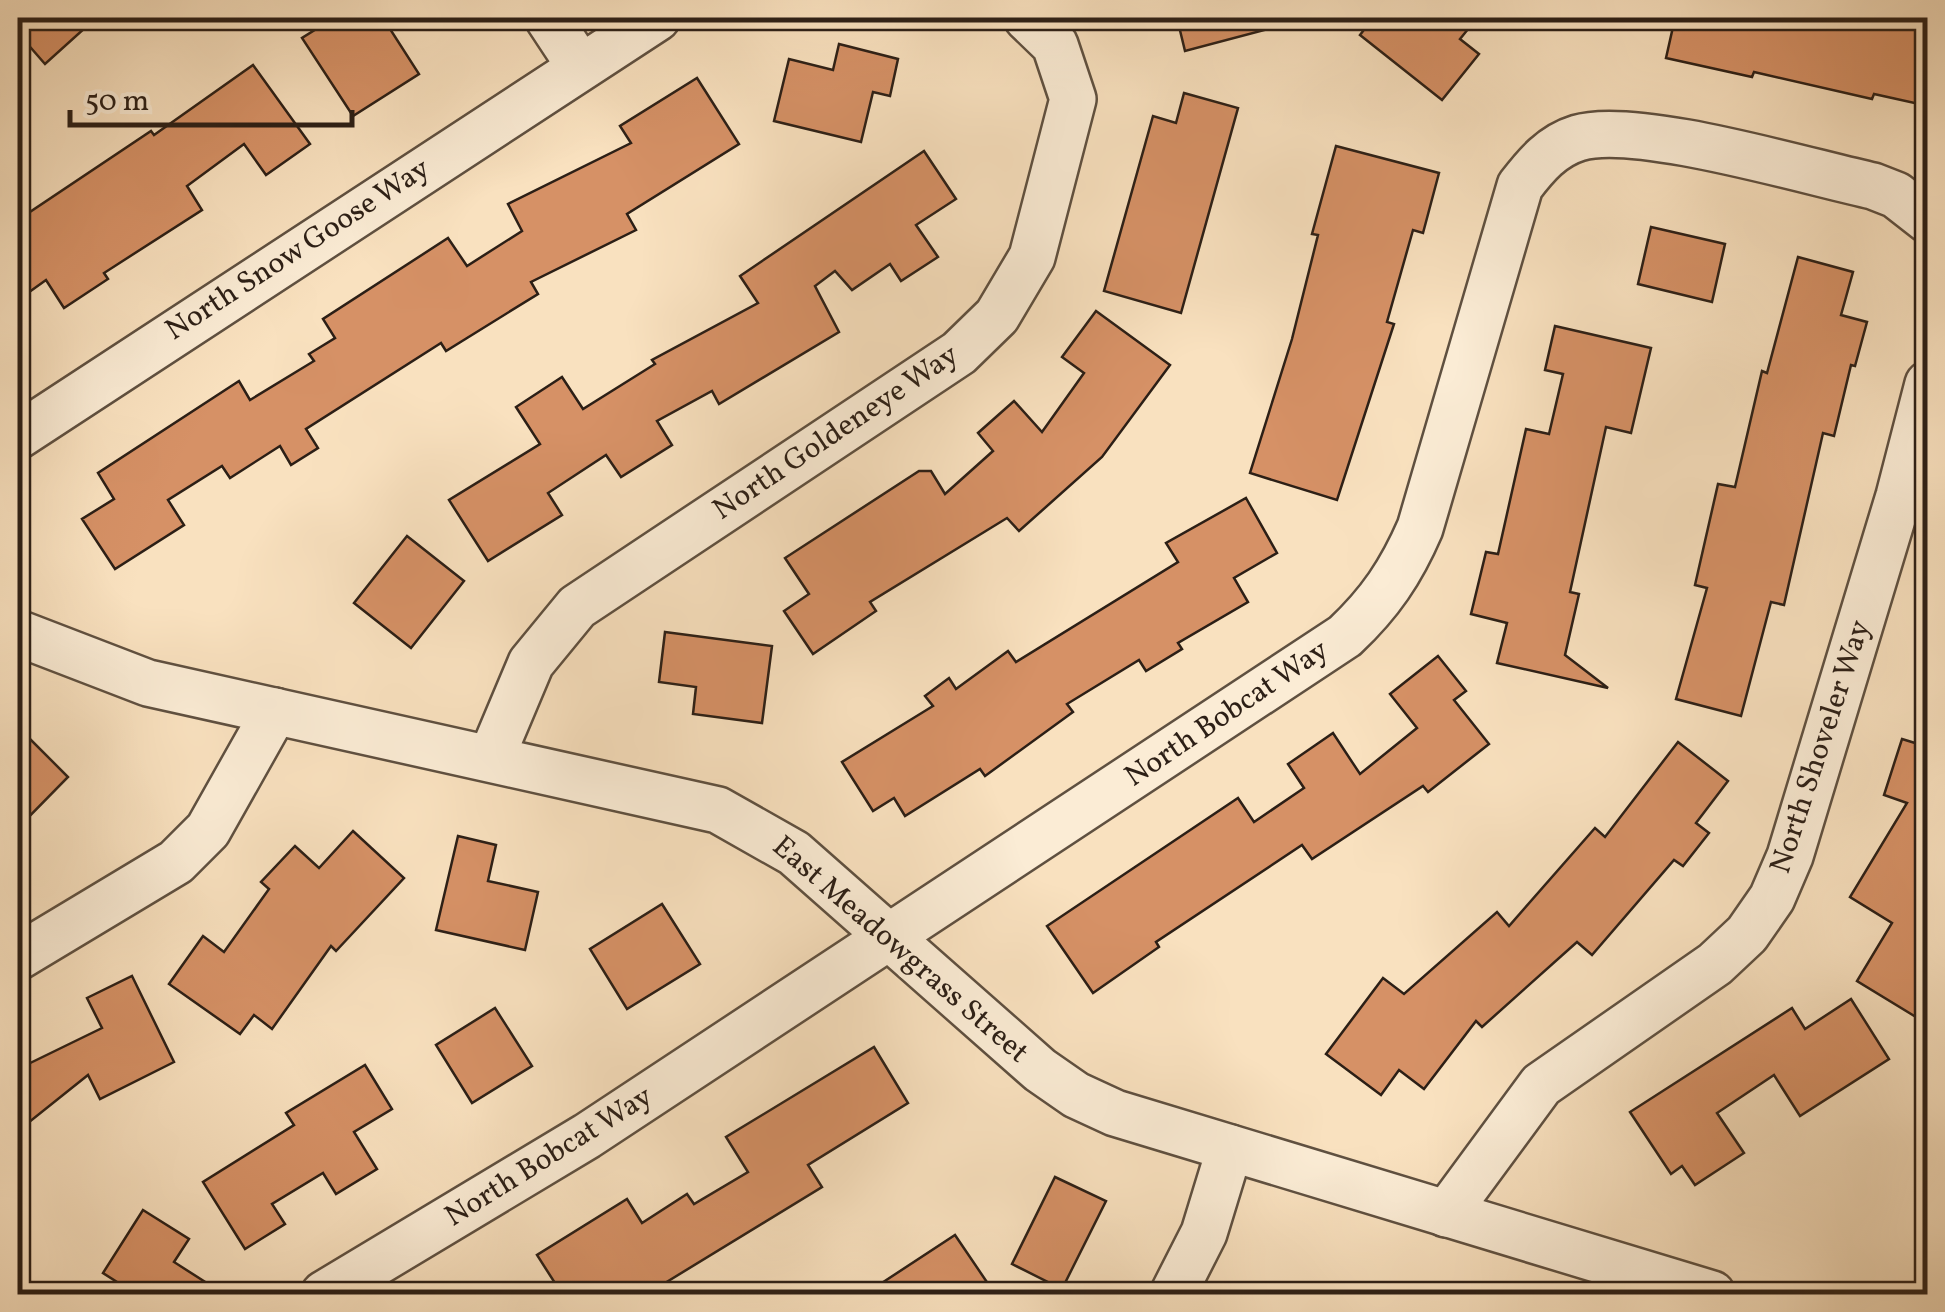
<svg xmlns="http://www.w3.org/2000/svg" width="1945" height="1312" font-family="Vollkorn,serif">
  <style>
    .building { fill: #d69166; stroke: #2c1f16; stroke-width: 2.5 }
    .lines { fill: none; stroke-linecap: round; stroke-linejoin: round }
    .street-casing { stroke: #5f5040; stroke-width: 50 }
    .street { stroke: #fbecd5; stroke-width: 45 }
    .labels { text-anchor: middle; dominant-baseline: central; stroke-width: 9; stroke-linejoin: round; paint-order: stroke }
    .street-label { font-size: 30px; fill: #2c1f16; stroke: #fbecd5 }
  </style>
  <rect width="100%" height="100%" fill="#f9e1bf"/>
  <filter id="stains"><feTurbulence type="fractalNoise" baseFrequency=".002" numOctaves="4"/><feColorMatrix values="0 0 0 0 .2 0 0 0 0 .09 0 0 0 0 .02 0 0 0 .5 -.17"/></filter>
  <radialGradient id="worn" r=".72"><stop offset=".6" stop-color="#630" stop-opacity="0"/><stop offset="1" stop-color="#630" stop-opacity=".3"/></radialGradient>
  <!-- building -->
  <g class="building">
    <polygon points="18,18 96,18 45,64 18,33"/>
    <polygon points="334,18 383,18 419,74 353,116 302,38"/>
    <polygon points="1177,18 1271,18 1272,28 1185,51"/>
    <polygon points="1373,18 1477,18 1460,39 1479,54 1442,100 1360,35"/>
    <polygon points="1675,18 1928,18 1928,106 1874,94 1872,99 1754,72 1752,77 1666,58"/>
    <polygon points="839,44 898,59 890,96 873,92 861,142 774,121 789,59 833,70"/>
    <polygon points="253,65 310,144 266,175 244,144 187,186 202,210 104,273 108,279 64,308 46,280 18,300 18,220 151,131 154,135"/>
    <polygon points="697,78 739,144 627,214 636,230 531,282 538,294 446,351 441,343 306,429 318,448 291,465 280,446 230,478 222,466 168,500 184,525 115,569 82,519 114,499 98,473 239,381 250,400 314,361 309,354 335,338 323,319 448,238 467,266 522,231 508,204 631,143 620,126"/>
    <polygon points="1184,93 1238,108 1181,313 1104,291 1153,116 1176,123"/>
    <polygon points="1336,146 1439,173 1423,233 1413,230 1387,322 1394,324 1337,500 1250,473 1292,339 1318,235 1312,234"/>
    <polygon points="924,151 956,199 916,225 938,257 901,281 890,264 852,290 835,271 815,286 839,332 719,404 712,391 657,421 672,445 621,477 606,455 548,493 562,515 488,561 449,500 540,444 516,407 562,377 583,409 655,364 652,360 758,303 740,276"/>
    <polygon points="1651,227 1725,244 1712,302 1638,284"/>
    <polygon points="1798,257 1853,272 1841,315 1867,322 1855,366 1851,365 1834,436 1823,433 1784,605 1771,602 1741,716 1676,699 1707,588 1695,585 1718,484 1735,487 1762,371 1767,373"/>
    <polygon points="1096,311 1170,365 1102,457 1019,531 1007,518 870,602 876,611 813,654 784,611 809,594 785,558 919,471 931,471 945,494 993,451 978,433 1014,401 1042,432 1084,373 1062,357"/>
    <polygon points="1555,326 1651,348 1631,433 1606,427 1570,592 1579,594 1565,655 1608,688 1497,663 1507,623 1471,614 1486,552 1498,554 1526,429 1549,434 1563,374 1545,370"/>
    <polygon points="1246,498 1277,553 1234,578 1248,602 1178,643 1182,649 1146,671 1139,660 1067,704 1073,712 985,776 980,769 905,816 894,798 873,811 842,762 933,706 925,696 949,678 956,689 1008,651 1016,662 1178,562 1166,543"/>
    <polygon points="407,536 464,581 411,648 354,603"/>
    <polygon points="665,632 772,646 762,723 693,714 696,687 659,682"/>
    <polygon points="1438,656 1466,691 1454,700 1489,744 1428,792 1423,786 1312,859 1302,845 1156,942 1159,947 1093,993 1047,926 1238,798 1254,822 1304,788 1288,764 1333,733 1360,774 1417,728 1390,694"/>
    <polygon points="18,727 68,777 18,828"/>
    <polygon points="1902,739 1928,747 1928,997 1916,1017 1857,981 1892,923 1850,897 1907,803 1884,795"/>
    <polygon points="1678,742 1728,781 1696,823 1709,833 1683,866 1674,860 1592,955 1577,942 1482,1027 1476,1021 1424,1089 1399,1070 1381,1095 1326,1054 1383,978 1404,994 1497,912 1509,926 1595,828 1605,837"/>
    <polygon points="353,831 404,878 336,951 331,946 272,1029 254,1015 240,1034 169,984 203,936 224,952 269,889 261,882 295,846 319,868"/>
    <polygon points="458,836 496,845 488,881 538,892 525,950 436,930"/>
    <polygon points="662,904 700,964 627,1009 590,949"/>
    <polygon points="132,976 174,1062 100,1099 88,1075 18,1131 18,1069 102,1028 87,998"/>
    <polygon points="1851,999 1889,1059 1800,1116 1774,1075 1717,1113 1744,1153 1695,1185 1682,1166 1671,1174 1630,1112 1792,1008 1805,1029"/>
    <polygon points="495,1008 532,1066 472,1103 436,1045"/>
    <polygon points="874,1047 908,1103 808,1165 822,1187 647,1294 562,1294 537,1255 627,1199 642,1223 687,1194 694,1204 748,1172 726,1137"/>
    <polygon points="365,1065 392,1109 354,1132 377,1169 336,1194 323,1173 272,1204 285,1224 245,1249 203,1182 294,1125 286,1113"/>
    <polygon points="1055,1177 1106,1201 1062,1289 1012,1264"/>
    <polygon points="143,1210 189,1239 174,1262 224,1294 136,1294 103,1273"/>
    <polygon points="955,1235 995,1294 865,1294"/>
  </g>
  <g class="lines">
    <defs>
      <g id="street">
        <polyline points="548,18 579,65"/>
        <polyline points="18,436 657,18"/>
        <polyline points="18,633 148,683 718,810 794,853 1040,1070 1076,1095 1115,1113 1712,1294"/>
        <polyline points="491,758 531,663 577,607 959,353 997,316 1032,257 1073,99 1055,45 1027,18"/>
        <polyline points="18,957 176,862 208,830 275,711"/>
        <polyline points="1446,1214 1541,1085 1715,964 1747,934 1772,898 1790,856 1899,496 1928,384"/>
        <path d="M324,1294L587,1136L1345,636C1380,603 1401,572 1420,528L1520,186C1536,165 1552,146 1578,138C1635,120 1808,172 1873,186L1896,195L1928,220"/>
        <polyline points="1173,1294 1204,1233 1230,1148"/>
      </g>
    </defs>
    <!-- street casing -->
    <use href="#street" class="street-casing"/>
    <!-- street -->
    <use href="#street" class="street"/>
  </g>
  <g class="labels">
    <!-- street labels -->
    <g class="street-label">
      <text transform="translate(298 250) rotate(-33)">North Snow Goose Way</text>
      <text transform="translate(836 433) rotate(-34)">North Goldeneye Way</text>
      <text transform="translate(1227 714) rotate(-34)">North Bobcat Way</text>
      <text transform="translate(1821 747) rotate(-72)">North Shoveler Way</text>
      <text transform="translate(900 950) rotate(41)">East Meadowgrass Street</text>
      <text transform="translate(549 1157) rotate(-32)">North Bobcat Way</text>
    </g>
  </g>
  <!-- margin -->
  <rect width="1945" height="1312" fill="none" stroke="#f9e1bf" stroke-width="60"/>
  <rect x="20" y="20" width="1905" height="1272" fill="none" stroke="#2c1f16" stroke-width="5"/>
  <rect x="30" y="30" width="1885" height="1252" fill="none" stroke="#2c1f16" stroke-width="2.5"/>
  <!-- scale -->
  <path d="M70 110v15h282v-15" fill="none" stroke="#2c1f16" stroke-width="5"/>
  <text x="85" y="110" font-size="30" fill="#2c1f16" stroke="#fbecd5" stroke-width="8" paint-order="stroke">50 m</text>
  <rect width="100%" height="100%" filter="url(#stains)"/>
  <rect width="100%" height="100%" fill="url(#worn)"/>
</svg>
